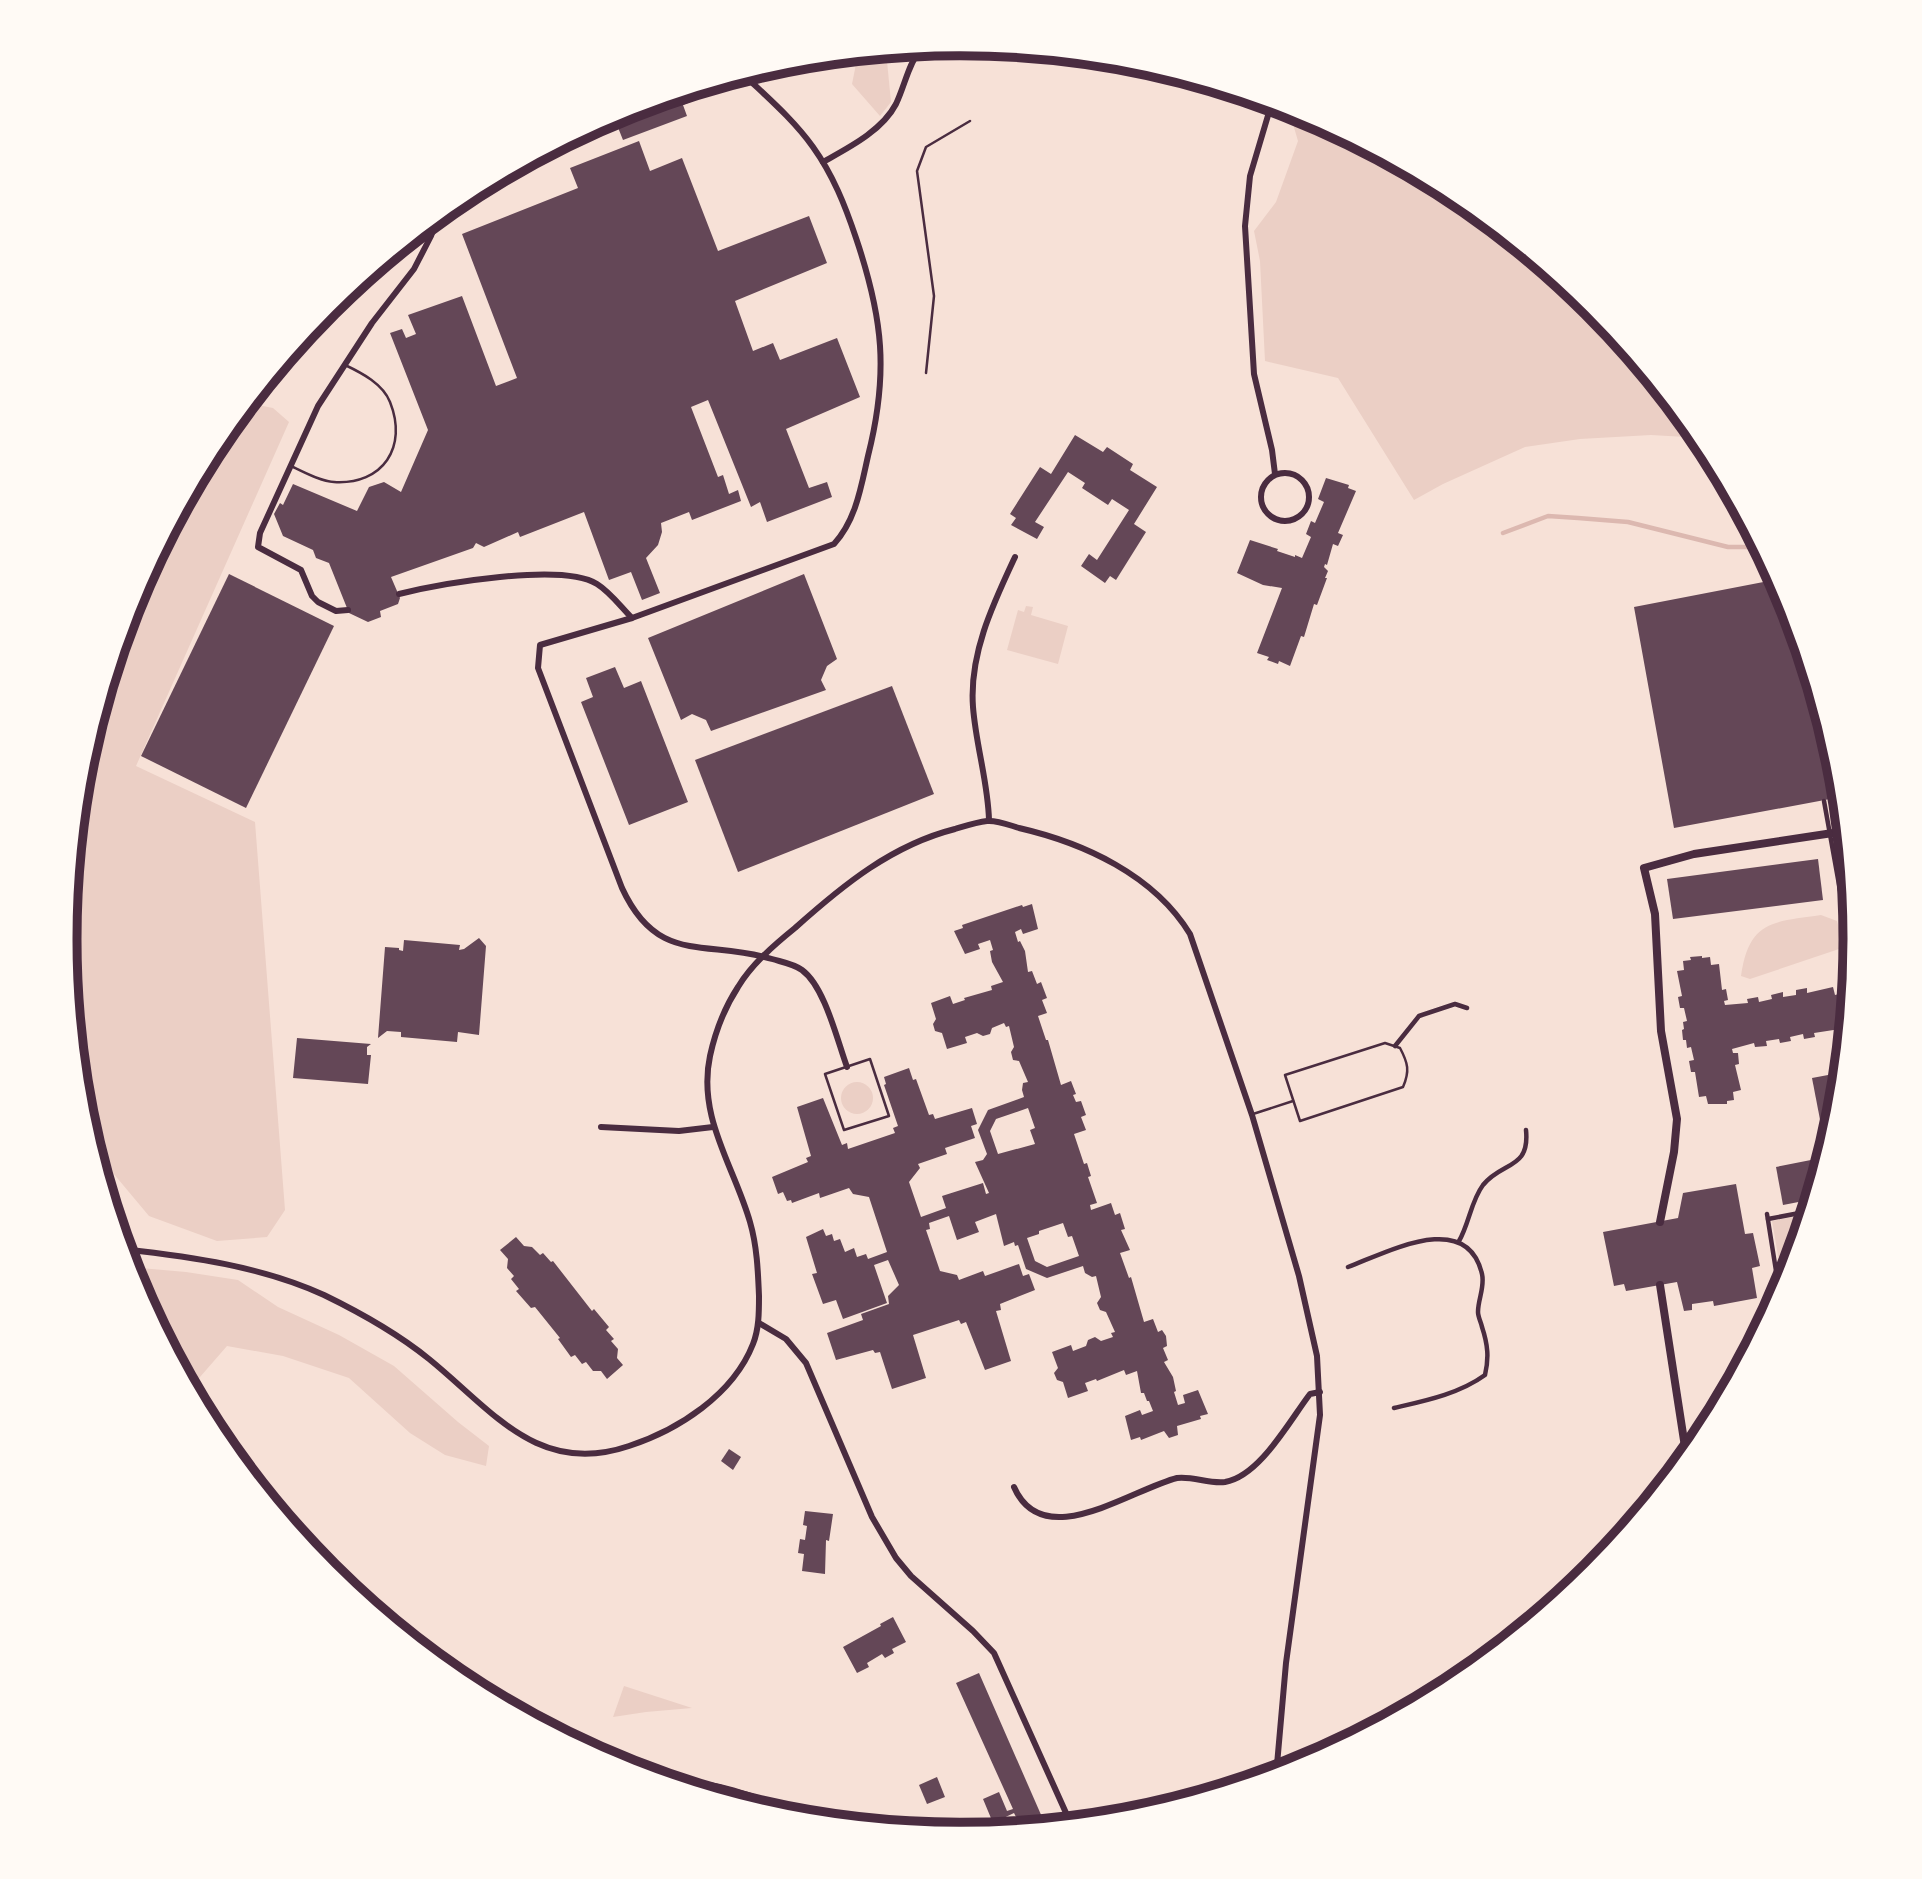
<svg xmlns="http://www.w3.org/2000/svg" width="1922" height="1879" font-family="'IBM Plex Serif',serif">
  <style>
    .green { fill: #ebcfc5 }
    .lines { fill: none; stroke-linecap: round; stroke-linejoin: round }
    .stream { stroke: #dcb8b0; stroke-width: 4.5 }
    .building { fill: #644757; fill-rule: evenodd }
    .path { stroke: #4a2c40; stroke-width: 2.5 }
    .service { stroke: #4a2c40; stroke-width: 2.5 }
    .pedestrian { stroke: #4a2c40; stroke-width: 4.5 }
    .minor { stroke: #4a2c40; stroke-width: 6 }
    .tertiary { stroke: #4a2c40; stroke-width: 8 }
    .rim { fill: none; stroke: #4a2c40; stroke-width: 9 }
  </style>
  <rect width="100%" height="100%" fill="#f7e1d7"/>
  <!-- green -->
  <g class="green">
    <polygon points="886,51 891,102 880,116 852,84 858,54"/>
    <polygon points="1288,107 1304,112 1459,195 1595,306 1703,438 1651,435 1580,439 1525,447 1443,484 1414,500 1338,378 1265,361 1260,261 1254,231 1276,202 1298,141"/>
    <polygon points="248,403 273,408 289,422 136,766 255,822 285,1210 267,1237 217,1241 149,1216 113,1173 72,1010 65,939 83,764 134,596 216,442"/>
    <polygon points="1026,606 1033,607 1031,615 1068,626 1058,664 1007,650 1018,610 1024,612"/>
    <path d="M1821,915L1837,921L1841,936L1839,949L1750,979L1741,976C1749,920 1773,922 1821,915Z"/>
    <circle cx="857" cy="1098" r="16"/>
    <polygon points="1809,1214 1792,1271 1781,1273 1772,1221"/>
    <polygon points="129,1267 186,1272 238,1280 278,1307 339,1335 394,1366 458,1422 489,1446 486,1466 445,1455 410,1433 349,1378 283,1356 227,1346 200,1377 192,1391 133,1282"/>
    <polygon points="624,1686 692,1708 646,1712 613,1717"/>
  </g>
  <g class="lines">
    <!-- stream -->
    <polyline class="stream" points="1503,533 1548,516 1578,518 1628,522 1728,547 1762,547"/>
  </g>
  <!-- building -->
  <g class="building">
    <polygon points="689,90 693,101 683,105 687,116 623,140 613,115"/>
    <polygon points="639,141 650,171 682,158 718,251 809,216 827,263 735,301 753,351 773,343 780,360 837,338 860,397 786,429 809,488 827,482 832,497 767,522 760,502 751,507 708,400 691,407 718,477 723,475 729,494 738,490 741,501 692,520 689,512 661,523 662,532 658,545 646,558 660,593 642,600 631,572 609,580 584,512 520,537 518,532 484,547 476,543 473,548 391,577 400,598 398,604 380,611 381,617 368,622 349,613 329,563 316,558 313,550 283,536 274,514 280,503 283,505 293,484 357,511 369,487 384,482 401,492 428,430 390,333 402,329 406,338 416,334 408,315 462,296 496,386 517,378 462,234 578,188 570,168"/>
    <polygon points="1075,435 1103,452 1107,447 1133,464 1130,470 1157,487 1134,524 1146,532 1116,580 1110,576 1105,583 1081,566 1089,554 1097,560 1129,510 1112,499 1108,505 1082,488 1085,483 1068,472 1035,522 1044,527 1037,539 1011,525 1016,518 1010,514 1040,467 1051,474"/>
    <polygon points="1326,478 1349,485 1348,488 1356,491 1338,533 1343,535 1338,546 1333,544 1327,565 1325,564 1324,567 1328,571 1325,578 1327,578 1317,605 1314,604 1304,637 1301,636 1290,666 1279,661 1278,664 1267,660 1269,657 1257,653 1282,588 1263,585 1237,573 1250,540 1278,549 1277,551 1295,557 1295,555 1302,558 1311,537 1306,534 1311,521 1315,523 1324,502 1318,499"/>
    <polygon points="229,574 334,626 246,808 141,756"/>
    <polygon points="804,574 837,659 827,666 821,680 826,690 711,731 706,720 692,714 681,720 648,638"/>
    <polygon points="1779,579 1789,597 1799,630 1823,764 1825,770 1833,768 1836,786 1828,787 1830,799 1674,828 1634,607"/>
    <polygon points="615,667 624,688 641,681 688,802 629,825 581,702 593,697 586,678"/>
    <polygon points="892,686 934,794 738,872 695,760"/>
    <polygon points="1818,859 1823,900 1673,919 1667,879"/>
    <path d="M1032,904L1038,929L1023,934L1021,929L1015,932L1018,942L1020,941L1025,951L1028,972L1032,971L1037,984L1041,982L1047,998L1042,1000L1047,1013L1038,1016L1046,1040H1048L1061,1085L1071,1081L1076,1094L1073,1095L1076,1102L1081,1101L1086,1115L1081,1117L1086,1130L1074,1134L1084,1164L1087,1163L1091,1176L1088,1177L1097,1203L1090,1205L1091,1210L1111,1203L1115,1215L1120,1213L1125,1229L1121,1230L1130,1250L1120,1253L1129,1278L1131,1277L1144,1322L1153,1319L1158,1332L1162,1330L1166,1336L1167,1346L1163,1348L1168,1360L1164,1362L1173,1377L1176,1391L1174,1392L1178,1405L1185,1403L1183,1395L1198,1390L1208,1414L1200,1416L1201,1419L1177,1426L1178,1435L1169,1438L1164,1431L1141,1440L1140,1437L1131,1440L1125,1416L1140,1410L1142,1415L1153,1411L1149,1401H1147L1144,1393H1141L1137,1371L1126,1375L1124,1370L1097,1381L1096,1379L1085,1383L1088,1391L1068,1398L1063,1382L1057,1380L1054,1373L1058,1368L1052,1352L1071,1345L1073,1351L1086,1346L1088,1340L1095,1337L1101,1341L1113,1337L1111,1333L1115,1332L1106,1312L1100,1310L1097,1303L1101,1297L1096,1276L1092,1277L1085,1273L1083,1266L1047,1278L1026,1269L1018,1245L1015,1246L1014,1242L1004,1246L996,1214L975,1222L979,1232L957,1240L949,1216L929,1223L930,1229L926,1230L940,1271L957,1275L959,1280L983,1271L985,1276L1019,1264L1023,1276L1029,1274L1035,1290L1000,1304L1001,1310L996,1311L1011,1361L985,1370L966,1322L961,1324L959,1320L913,1335L926,1378L892,1389L880,1352L875,1353L873,1350L836,1360L827,1333L863,1320L861,1314L889,1304L888,1296L899,1285L888,1260L874,1265L887,1303L843,1319L836,1300L823,1304L812,1274L817,1273L806,1237L823,1229L826,1236L832,1234L834,1241L840,1239L845,1252L854,1248L857,1257L866,1254L868,1259L887,1252L869,1197L853,1194L849,1188L820,1198L819,1193L792,1203L791,1200L787,1201L783,1192L778,1194L772,1177L808,1162L806,1158L811,1156L797,1107L823,1098L842,1145L847,1143L848,1149L895,1133L893,1128L898,1126L884,1085L886,1084L884,1077L909,1068L913,1080L916,1079L929,1115L933,1114L935,1119L972,1108L977,1124L971,1126L975,1138L945,1148L947,1154L918,1164L920,1168L909,1182L921,1217L946,1208L942,1196L983,1183L986,1194L989,1193L975,1162L983,1160L987,1154L978,1130L988,1110L1024,1097L1022,1090L1023,1083L1028,1082L1019,1061L1013,1060L1011,1052L1014,1047L1009,1026L1006,1027L1004,1023L992,1028L990,1034L983,1036L977,1033L965,1037L967,1043L947,1049L942,1033L935,1031L933,1024L936,1019L931,1003L950,996L953,1004L965,1000L964,998L992,990L991,986L1003,982L992,962L990,951L993,950L990,940L978,944L980,949L965,954L954,931L963,928L962,925L1022,905L1023,907ZM1028,1108L1035,1128L1030,1130L1035,1144L998,1154L990,1131L996,1119ZM1063,1223L1068,1237L1072,1236L1079,1256L1047,1267L1035,1261L1027,1238L1039,1234V1231Z"/>
    <polygon points="479,938 486,946 479,1035 458,1032 457,1042 401,1037 401,1032 387,1031 378,1038 385,947 399,948 399,950 403,951 404,940 460,945 459,950 464,949"/>
    <polygon points="1702,956 1702,958 1710,957 1711,965 1719,964 1722,990 1726,989 1728,1000 1724,1001 1725,1005 1748,1003 1747,999 1758,997 1759,1002 1772,999 1771,995 1783,992 1783,997 1796,995 1796,990 1807,988 1807,993 1833,987 1835,995 1843,993 1844,1001 1847,1001 1847,1020 1839,1022 1840,1029 1814,1033 1815,1037 1804,1039 1803,1034 1790,1037 1791,1041 1780,1043 1779,1039 1766,1041 1767,1046 1755,1047 1754,1043 1732,1049 1733,1053 1738,1053 1739,1064 1735,1065 1741,1090 1733,1092 1734,1100 1727,1101 1727,1104 1708,1104 1706,1096 1699,1097 1695,1072 1691,1072 1689,1061 1694,1060 1691,1047 1687,1048 1686,1040 1683,1040 1682,1030 1684,1029 1683,1022 1687,1021 1684,1008 1680,1008 1678,997 1682,996 1677,971 1684,970 1683,961 1691,960 1690,957"/>
    <polygon points="297,1038 371,1044 367,1047 367,1055 371,1055 368,1084 293,1078"/>
    <polygon points="1844,1072 1839,1115 1827,1156 1812,1078"/>
    <polygon points="1821,1158 1826,1158 1814,1199 1783,1205 1776,1167"/>
    <polygon points="1736,1184 1745,1234 1753,1233 1760,1266 1752,1268 1757,1298 1714,1306 1713,1301 1692,1304 1692,1310 1684,1311 1677,1282 1626,1291 1624,1284 1614,1286 1603,1232 1678,1218 1683,1193"/>
    <polygon points="516,1237 524,1246 532,1247 540,1255 543,1253 551,1262 553,1261 592,1311 594,1309 609,1327 606,1330 614,1339 611,1341 618,1349 617,1358 623,1365 607,1379 601,1371 593,1371 586,1362 582,1364 575,1355 571,1357 558,1339 560,1338 535,1307 531,1308 516,1291 519,1289 511,1279 514,1276 507,1268 508,1259 500,1250"/>
    <polygon points="729,1449 741,1457 733,1470 721,1461"/>
    <polygon points="805,1511 833,1514 829,1541 826,1540 825,1574 802,1571 804,1554 798,1553 800,1539 805,1540 807,1526 803,1525"/>
    <polygon points="893,1617 906,1642 892,1649 894,1653 885,1658 882,1654 867,1663 869,1667 857,1673 843,1647 881,1626 880,1624"/>
    <polygon points="979,1673 1042,1817 1046,1820 1046,1827 1022,1829 1014,1813 993,1823 983,1799 999,1792 1007,1811 1013,1809 956,1683"/>
    <polygon points="937,1777 945,1797 927,1804 919,1785"/>
  </g>
  <g class="lines">
    <!-- path -->
    <polyline class="path" points="926,373 934,296 917,171 926,147 970,121"/>
    <!-- service -->
    <g class="service">
      <path d="M293,467C306,473 320,481 334,482C383,485 408,447 390,402C383,384 362,373 345,365"/>
      <path d="M1385,1043L1400,1048C1408,1063 1410,1071 1403,1087L1300,1121L1285,1075Z"/>
      <polygon points="870,1059 889,1116 844,1130 825,1074"/>
      <polyline points="1253,1114 1293,1101"/>
    </g>
    <!-- pedestrian -->
    <g class="pedestrian">
      <polyline points="1824,801 1854,968"/>
      <polyline points="1395,1046 1419,1016 1455,1004 1467,1008"/>
      <polyline points="1767,1214 1777,1277 1791,1274"/>
      <polyline points="1768,1219 1810,1211"/>
      <path d="M1459,1241C1469,1224 1471,1201 1483,1185C1502,1161 1530,1170 1526,1130"/>
      <path d="M1348,1267C1388,1252 1467,1209 1482,1274C1485,1287 1478,1299 1478,1312C1478,1317 1481,1322 1482,1327C1488,1345 1489,1358 1485,1375C1459,1394 1424,1401 1394,1408"/>
      <polyline points="1777,1277 1780,1299"/>
    </g>
    <!-- minor -->
    <g class="minor">
      <path d="M743,74C767,97 793,119 813,147C833,175 845,205 856,238C883,318 889,373 868,456C861,487 856,520 834,544L632,618L540,645L538,668L622,888C658,966 706,939 772,959C782,962 794,964 802,970C825,987 837,1040 847,1067"/>
      <polyline points="1241,93 1270,106"/>
      <polyline points="1272,102 1250,176 1245,226 1254,374 1272,450 1275,474"/>
      <path d="M823,162C848,148 882,131 896,104C905,85 908,65 921,48"/>
      <circle cx="1285" cy="497" r="24"/>
      <path d="M399,594C439,584 562,562 597,584C610,592 621,607 632,618"/>
      <polyline points="348,610 336,611 318,602 312,596 301,570 258,547 260,533 318,406 372,323 414,269 431,236 439,215"/>
      <path d="M989,820C988,782 976,746 973,707C969,654 993,604 1015,557"/>
      <polyline points="601,1127 679,1131 713,1127"/>
      <path d="M123,1249C192,1257 260,1266 324,1295C361,1313 397,1333 429,1359C492,1410 538,1477 629,1446C678,1430 733,1395 753,1344C759,1329 759,1312 759,1296C758,1271 757,1246 750,1222C734,1166 697,1117 710,1056C715,1033 725,1007 738,987C752,964 774,945 795,928C843,885 892,845 955,829C965,826 977,822 987,821C997,820 1009,825 1019,828C1084,843 1154,875 1190,934L1252,1115L1299,1276L1317,1356L1320,1415L1286,1663L1276,1776"/>
      <polyline points="759,1323 786,1339 806,1363 872,1517 896,1558 911,1576 973,1631 994,1653 1071,1824"/>
      <path d="M1014,1487C1043,1554 1130,1490 1177,1478C1193,1476 1209,1484 1225,1482C1260,1476 1290,1420 1310,1394L1320,1392"/>
      <path d="M667,1782C719,1779 767,1802 815,1821"/>
    </g>
    <!-- tertiary -->
    <g class="tertiary">
      <polyline points="1660,1222 1674,1152 1677,1119 1661,1031 1655,914 1644,868 1694,854 1846,831"/>
      <polyline points="1660,1285 1687,1460"/>
    </g>
  </g>
  <!-- crop -->
  <path d="M0 0H1922V1879H0ZM77 939a883 883 0 1 1 1766 0a883 883 0 1 1-1766 0Z" fill="#fffaf5" fill-rule="evenodd"/>
  <path class="rim" d="M77 939a883 883 0 1 1 1766 0a883 883 0 1 1-1766 0Z"/>
</svg>
